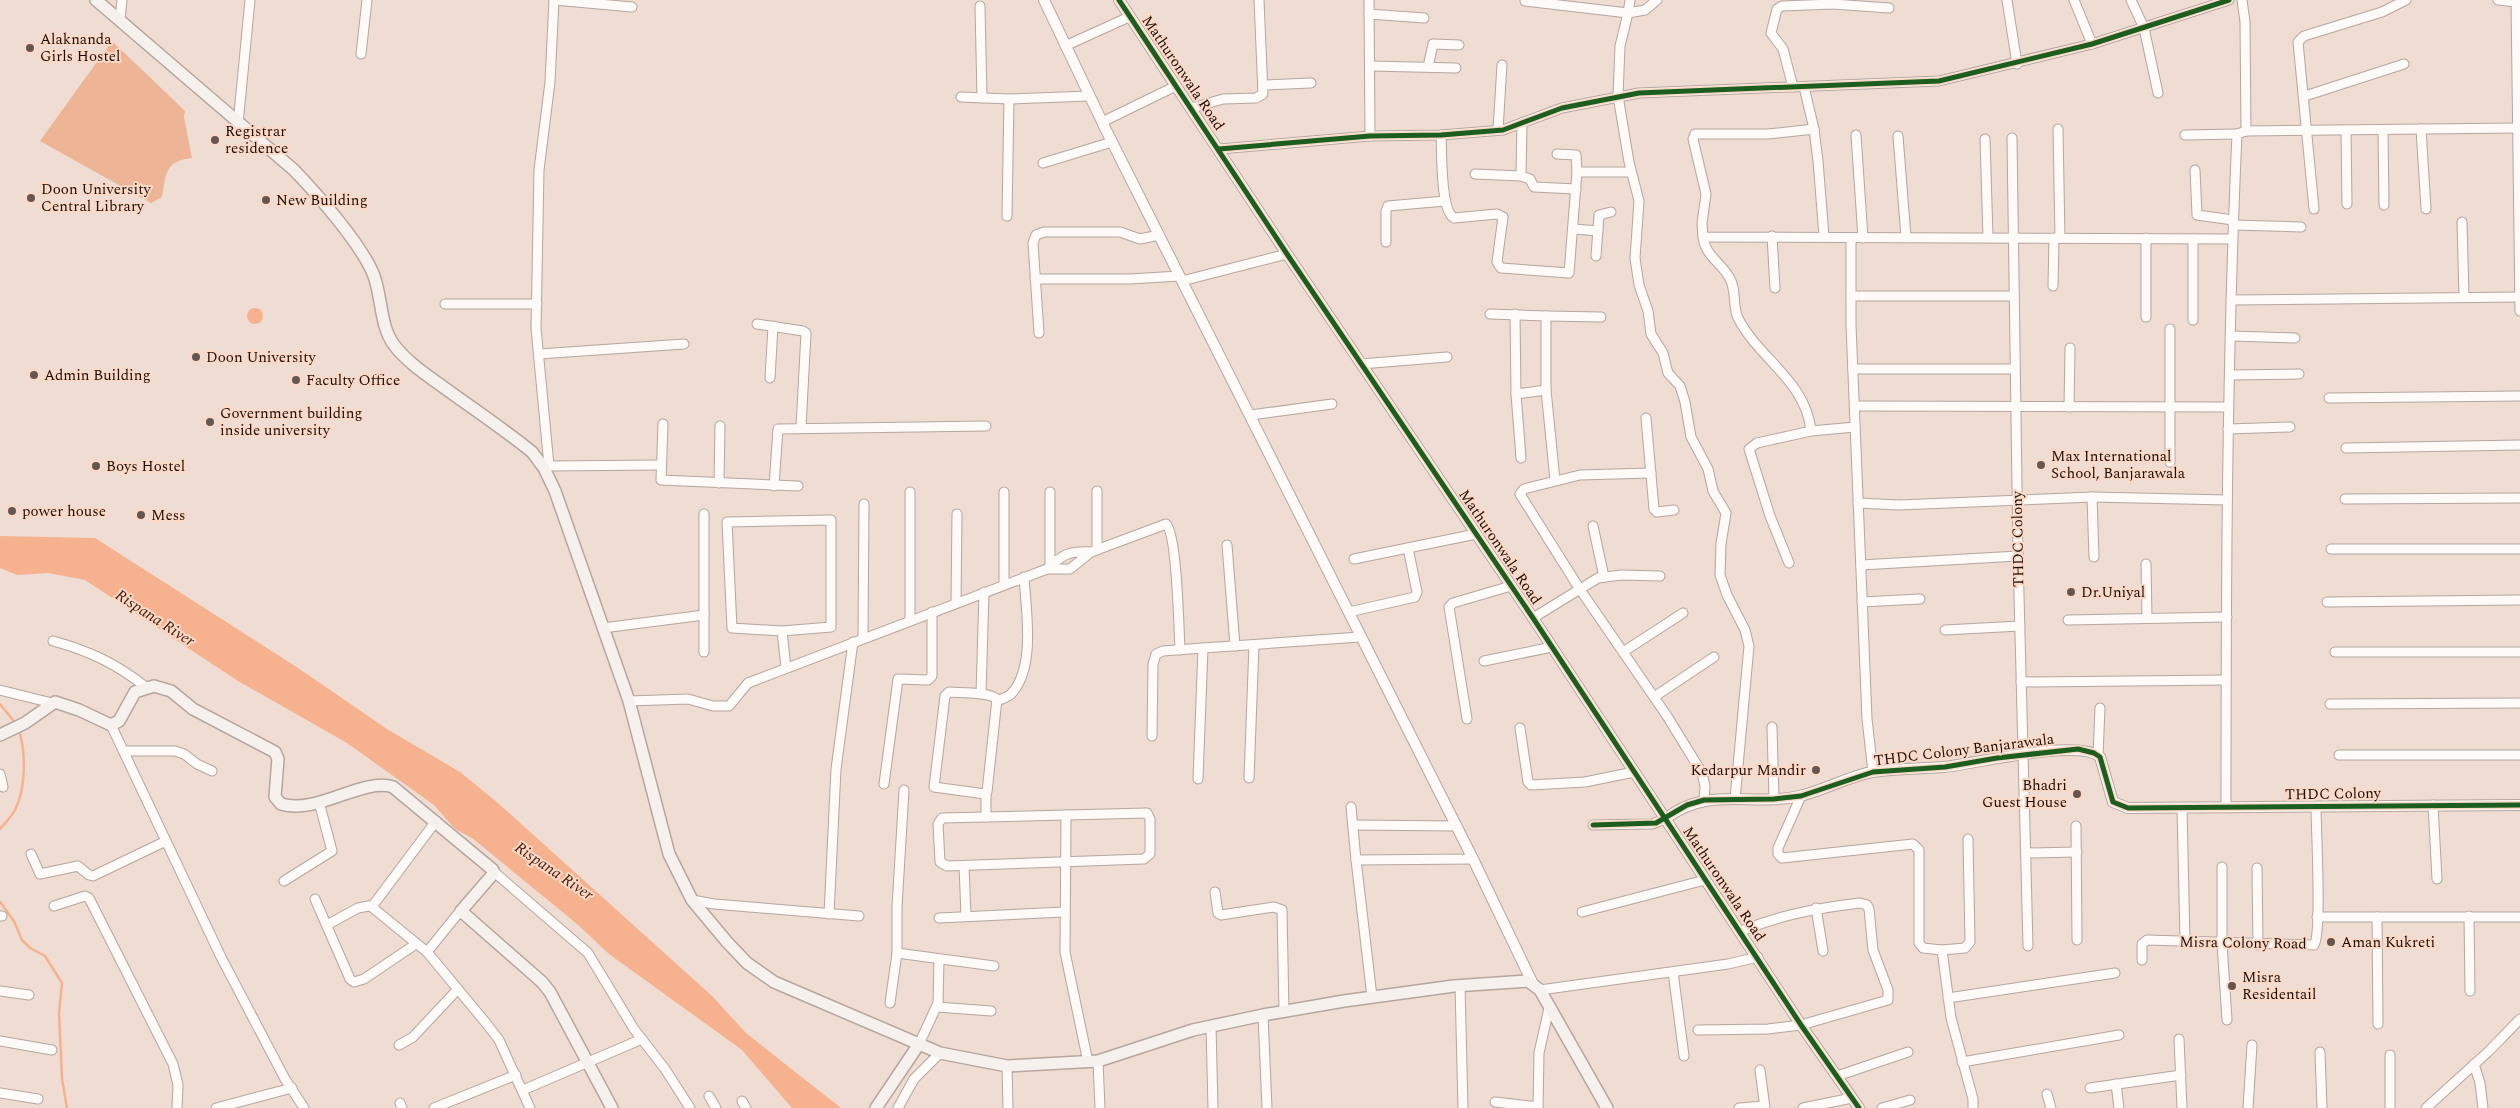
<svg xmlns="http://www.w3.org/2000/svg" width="2520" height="1108" font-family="Spectral,serif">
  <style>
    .forest { fill: #edb496 }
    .water { fill: #f6b28e }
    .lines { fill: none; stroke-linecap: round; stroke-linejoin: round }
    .stream { stroke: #f6b28e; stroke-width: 2.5 }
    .minor-casing { stroke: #b5a69f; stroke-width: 11 }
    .tertiary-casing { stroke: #b5a69f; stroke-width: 12 }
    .secondary-casing { stroke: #b5a69f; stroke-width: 14 }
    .minor { stroke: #fdfaf8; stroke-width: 9 }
    .tertiary { stroke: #fdfaf8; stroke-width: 10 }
    .secondary { stroke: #f7f1ee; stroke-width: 11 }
    .cycleway-casing { stroke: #fcd8c6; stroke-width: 8 }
    .cycleway { stroke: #1b5e20; stroke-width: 5 }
    .poi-dot { fill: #655750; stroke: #fcd8c6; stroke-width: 2 }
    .labels { text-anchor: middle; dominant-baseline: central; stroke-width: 4; stroke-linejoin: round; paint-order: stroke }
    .poi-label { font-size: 15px; fill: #1b0f09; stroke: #fcd8c6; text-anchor: start }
    .street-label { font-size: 15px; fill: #1b0f09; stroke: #fcd8c6 }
    .water-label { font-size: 16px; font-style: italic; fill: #44210e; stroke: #fcd8c6 }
  </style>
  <rect width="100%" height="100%" fill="#efdcd3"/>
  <!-- forest -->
  <path class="forest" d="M112,41L185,111L184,117L192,158C165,161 166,173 162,197L151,203L40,141Z"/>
  <!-- water -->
  <g class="water">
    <circle cx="255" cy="316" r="8"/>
    <polygon points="0,536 95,538 298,668 387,729 460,772 498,803 712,996 746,1033 841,1108 792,1108 742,1050 609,954 577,924 472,838 455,829 434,805 347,743 238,681 85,580 48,573 17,575 0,568"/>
  </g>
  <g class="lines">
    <!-- stream -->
    <g class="stream">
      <polyline points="0,704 13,720"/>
      <path d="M0,829C5,823 11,817 15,810C26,788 26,753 19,730"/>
      <polyline points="0,902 14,921 22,940 30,948 45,956 62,983 59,1013 62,1079 67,1108"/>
    </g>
    <defs>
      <g id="minor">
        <polyline points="554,0 632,7"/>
        <polyline points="1369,0 1370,136"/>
        <polyline points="1657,0 1645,10 1628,13 1620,46 1618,96 1629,162 1639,201 1635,258 1639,285 1648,311 1651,334 1663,353 1668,373 1680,386 1685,402 1691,437 1708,469 1713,491 1726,513 1721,544 1720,575 1727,595 1745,630 1749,646 1735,799"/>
        <polyline points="2007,0 2017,64"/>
        <polyline points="2074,0 2092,44"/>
        <polyline points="2131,0 2144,28 2158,93"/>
        <polyline points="2498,0 2516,2"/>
        <polyline points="2516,0 2520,311"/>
        <polyline points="1525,1 1628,13 1630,0"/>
        <polyline points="980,6 982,98"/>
        <polyline points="1369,14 1424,18"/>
        <polyline points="120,19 122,0"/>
        <polyline points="1065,46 1129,17"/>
        <polyline points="361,54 367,0"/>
        <polyline points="1370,66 1456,68"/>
        <polyline points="1428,67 1433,44 1459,45"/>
        <polyline points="1264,85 1311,83"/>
        <polyline points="1793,87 1783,49 1771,33 1777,9 1782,6 1833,4 1889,8"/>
        <polyline points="1804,87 1814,129"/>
        <polyline points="2305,96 2404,64"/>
        <polyline points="961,97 1009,99 1089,96"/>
        <polyline points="1192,108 1223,99 1256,98 1263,94 1259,0"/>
        <polyline points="1102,122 1176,86"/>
        <polyline points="1522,123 1521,176 1530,179 1534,187 1576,189"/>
        <polyline points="238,124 250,0"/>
        <polyline points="2058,129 2060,238"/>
        <polyline points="2421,129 2426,209"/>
        <polyline points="1498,130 1502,65"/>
        <polyline points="2346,130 2347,204"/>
        <polyline points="2383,130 2384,205"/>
        <polyline points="2246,131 2517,128"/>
        <path d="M1441,135C1442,151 1440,210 1454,218L1497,214L1503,217L1497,262L1501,268L1569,273L1577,172H1631"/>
        <polyline points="1856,135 1863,238"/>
        <polyline points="2185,135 2237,134"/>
        <polyline points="1898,136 1906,237"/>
        <polyline points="2012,138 2018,556 2028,946"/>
        <polyline points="1985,139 1988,237"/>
        <polyline points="1219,149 1370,136 1441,135 1503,130 1562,108 1639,93 1939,81 2092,44 2229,0"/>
        <polyline points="1557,154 1576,155 1577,172"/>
        <polyline points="1043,163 1112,142"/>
        <polyline points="2195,170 2197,215 2233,220"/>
        <polyline points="1475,174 1521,176"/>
        <polyline points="2314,209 2298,42 2304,36 2382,12 2406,0"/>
        <polyline points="1007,216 1009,99"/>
        <polyline points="2462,222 2464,297"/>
        <polyline points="2233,225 2301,227"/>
        <polyline points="1574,229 1598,231"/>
        <polyline points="1772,236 1775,288"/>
        <polyline points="1824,236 1818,161 1814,129 1768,134 1695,134 1693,139 1706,194 1702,223 1703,237 2232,239"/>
        <path d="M1703,237C1705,255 1720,262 1729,277C1737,289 1732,305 1738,318C1759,359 1806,381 1811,431L1855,427"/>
        <polyline points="1851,238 1851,325 1867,719 1873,772"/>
        <polyline points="2146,238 2146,317"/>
        <polyline points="1386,242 1386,211 1388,206 1445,201"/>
        <polyline points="1596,256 1599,215 1611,212"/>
        <polyline points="1035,279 1129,279 1180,276"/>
        <polyline points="1182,281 1287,254"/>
        <polyline points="2053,286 2054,238"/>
        <polyline points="1851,296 2014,296"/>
        <polyline points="2231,300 2520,297"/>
        <polyline points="445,304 537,304"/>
        <polyline points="1490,314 1546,316 1546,390 1555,480"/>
        <polyline points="1515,314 1516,394 1521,458"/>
        <polyline points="1546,316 1601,317"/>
        <polyline points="2193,320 2193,239"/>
        <polyline points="757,324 803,331 806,333 801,427"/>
        <polyline points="2170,329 2170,462"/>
        <polyline points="1039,333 1033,243 1036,235 1044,232 1120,232 1140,239 1159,235"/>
        <polyline points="2231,336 2295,338"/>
        <polyline points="539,354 684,344"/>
        <polyline points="1361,364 1447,357"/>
        <polyline points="1853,369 2014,369"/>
        <polyline points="2230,375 2299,374"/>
        <polyline points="770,378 773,326"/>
        <polyline points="1516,394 1546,390"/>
        <polyline points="2329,398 2520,396"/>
        <polyline points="1855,406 2228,407"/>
        <polyline points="2069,407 2070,348"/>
        <polyline points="1251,415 1332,404"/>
        <polyline points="1646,418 1654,509 1657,512 1674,510"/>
        <polyline points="663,424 661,480 798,486"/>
        <polyline points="2228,429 2290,427"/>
        <polyline points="2346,448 2520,445"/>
        <polyline points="549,466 536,328 539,170 550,82 554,0"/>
        <polyline points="544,468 549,466 660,465"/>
        <polyline points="1651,473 1580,475 1524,489 1520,494 1579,588 1667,716 1702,773 1705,786 1704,800"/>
        <polyline points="719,483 720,426"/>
        <polyline points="774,486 778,429 986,426"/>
        <polyline points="1004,492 1004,584"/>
        <polyline points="1050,492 1050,565"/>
        <polyline points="2092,497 2094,557"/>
        <polyline points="2345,499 2520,498"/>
        <polyline points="1858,503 1899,505 2092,497 2227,500"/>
        <polyline points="704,514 704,652"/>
        <polyline points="1593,526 1604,577"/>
        <polyline points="1227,545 1235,646"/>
        <polyline points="2331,549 2520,549"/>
        <polyline points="1097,550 1097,491"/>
        <polyline points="1354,559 1476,534"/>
        <polyline points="1789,563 1770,516 1749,449 1757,443 1811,431"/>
        <polyline points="2146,564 2147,618"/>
        <polyline points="1861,565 2018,556"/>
        <path d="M1047,569H1070L1091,552L1166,524C1177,533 1179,631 1180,650"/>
        <polyline points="1862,602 1920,599"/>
        <polyline points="2327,602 2520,600"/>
        <polyline points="956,603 957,514"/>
        <polyline points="1349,612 1415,597 1417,592 1408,548"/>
        <polyline points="1533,618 1598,578 1621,575 1660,576"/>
        <polyline points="910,620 910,492"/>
        <polyline points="2068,620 2227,617"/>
        <polyline points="603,628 704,615"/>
        <polyline points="1945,630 2020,626"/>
        <polyline points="782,631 831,627 831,520 727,522 732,628 782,631 786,668"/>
        <polyline points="863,638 864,504"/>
        <path d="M53,641C90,651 117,664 147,688"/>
        <polyline points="1623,652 1683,613"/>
        <polyline points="2335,652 2520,652"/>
        <polyline points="1484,661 1552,647"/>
        <polyline points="2021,682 2226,680"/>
        <polyline points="0,690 52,703"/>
        <path d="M949,692C960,693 990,692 997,699L987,792L985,794L934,787L945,696Z"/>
        <polyline points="981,694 984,592"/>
        <polyline points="1654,697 1714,657"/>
        <path d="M629,701L688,699L713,706H729L748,683L1047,569C1063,554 1069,551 1091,552"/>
        <path d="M997,701C1001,699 1008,697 1011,694C1036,668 1026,610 1024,577"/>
        <polyline points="2330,704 2520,703"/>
        <polyline points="1467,719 1449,607 1453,603 1511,586"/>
        <polyline points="111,725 221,957 285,1079 304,1108"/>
        <polyline points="1772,727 1774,799"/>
        <polyline points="1520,728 1528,782 1531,785 1585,782 1634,772"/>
        <polyline points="1152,736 1153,664 1156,654 1163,651 1203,648"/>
        <polyline points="124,751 175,751 184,754 197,764 212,771"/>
        <polyline points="2339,755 2520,755"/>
        <polyline points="2098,756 2100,708"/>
        <polyline points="0,774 3,787"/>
        <polyline points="1249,778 1254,645"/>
        <polyline points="1198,779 1203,648 1360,637"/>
        <polyline points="884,784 898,679 928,680 932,676 932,612"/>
        <polyline points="904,790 897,907 897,953 994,966"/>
        <polyline points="986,794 986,817"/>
        <polyline points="1801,796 1778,848 1778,854 1782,858 1913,844 1919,850 1919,943 1923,948 1942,950 1951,1018 1973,1099 1973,1108"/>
        <polyline points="2433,805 2437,879"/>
        <polyline points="1351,807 1356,860"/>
        <path d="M2226,807C2226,582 2227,358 2237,134L2246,131L2245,22L2242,0"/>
        <polyline points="2182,808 2185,942"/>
        <polygon points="1147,813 1150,819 1150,854 1144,859 947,866 940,862 938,824 942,818"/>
        <polyline points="1066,815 1065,952 1088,1062"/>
        <polyline points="436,821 374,904 373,908 427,952 486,1023 499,1040 530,1108"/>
        <polyline points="1353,825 1457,826"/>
        <polyline points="1593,825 1652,824 1665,819"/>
        <polyline points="2076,826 2077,940"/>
        <polyline points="2026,853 2077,852"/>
        <polyline points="31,854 40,874 78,866 89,875 93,876 166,841"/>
        <polyline points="964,866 966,916"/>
        <polyline points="2222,867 2222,943 2227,1020"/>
        <polyline points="2257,868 2258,945"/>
        <polyline points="493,871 588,953 634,1029 665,1069 690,1108"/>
        <polyline points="284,881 332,851 319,802"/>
        <polyline points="1215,892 1218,913 1221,915 1274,907 1282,910 1284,1012"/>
        <polyline points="315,899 350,979 354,982 364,979 416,944"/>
        <polyline points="692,900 714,904 859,916"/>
        <polyline points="54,906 85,896 89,898 173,1064 178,1085 177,1108"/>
        <polyline points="1816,908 1823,951"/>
        <polyline points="1582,912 1705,880"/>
        <polyline points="829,914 836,769 853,642"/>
        <polyline points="0,916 2,916"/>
        <polyline points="2469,916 2470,991"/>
        <polyline points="2317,917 2520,917"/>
        <polyline points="2377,917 2378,1024"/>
        <polyline points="939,918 1064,912"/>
        <polyline points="327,925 358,908 374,905"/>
        <polyline points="1942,950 1965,948 1970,942 1968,839"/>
        <polyline points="427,952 461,910"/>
        <path d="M2142,960V944L2147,940L2314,945C2322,934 2316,828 2316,807"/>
        <polyline points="1673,972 1684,1056"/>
        <polyline points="1460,985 1463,1108"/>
        <polyline points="1540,990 1728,964 1758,957"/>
        <polyline points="0,991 29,995"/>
        <polyline points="1372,997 1356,860 1473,859"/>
        <polyline points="1948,998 2115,973"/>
        <polyline points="890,1003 897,953"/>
        <polyline points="937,1007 991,1011"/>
        <polyline points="1263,1015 1267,1108"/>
        <polyline points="1211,1026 1213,1108"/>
        <path d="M1698,1030L1768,1029L1801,1025L1888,1000V990L1873,950L1869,909L1867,905L1860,903C1818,908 1780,915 1741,931"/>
        <polyline points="2179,1039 2182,1108"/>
        <polyline points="0,1041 52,1050"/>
        <polyline points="919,1044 938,1003 939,960"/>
        <polyline points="399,1045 413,1037 458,989"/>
        <polyline points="2320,1052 2322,1108"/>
        <polyline points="2390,1055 2390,1108"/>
        <polyline points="1098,1061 1100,1108"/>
        <polyline points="1962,1062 2119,1035"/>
        <polyline points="2474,1064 2480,1083 2483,1108"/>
        <polyline points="1007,1066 1008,1108"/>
        <polyline points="1760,1070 1765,1108"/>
        <polyline points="1837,1076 1908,1052"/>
        <polyline points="2116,1084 2119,1108"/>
        <polyline points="2090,1088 2181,1075"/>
        <polyline points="523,1090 642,1039"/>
        <polyline points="0,1093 38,1099"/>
        <polyline points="2047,1094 2051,1108"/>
        <polyline points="709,1096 716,1108"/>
        <polyline points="742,1101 746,1108"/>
        <polyline points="1495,1102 1538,1107"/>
        <polyline points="400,1103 402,1108"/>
        <polyline points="216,1108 292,1088"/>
        <polyline points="434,1108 516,1075"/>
        <polyline points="898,1108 914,1079 940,1053"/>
        <polyline points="1538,1108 1539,1053 1549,1008"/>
        <polyline points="1739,1108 1764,1106"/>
        <polyline points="1803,1108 1852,1098"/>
        <polyline points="1882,1108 1910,1100"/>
        <polyline points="2248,1108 2252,1045"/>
        <polyline points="2426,1108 2489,1051 2520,1019"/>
      </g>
      <g id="tertiary">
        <polyline points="1044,0 1105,128 1473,859 1533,984"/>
        <polyline points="1119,0 1287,254 1533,618 1801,1025 1859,1108"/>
        <path d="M1665,819C1709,785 1751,807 1800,796C1825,790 1847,777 1872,772C1896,768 1920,769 1944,767C1974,764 2079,738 2100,757L2113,802L2128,808L2520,805"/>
      </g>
      <g id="secondary">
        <path d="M96,0L294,170C317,194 363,246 374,276C382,298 380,326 394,345C408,363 428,376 446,389C475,410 505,430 532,452L544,468L555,491L629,701L669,854L692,900L727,942L747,963L774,982L940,1053L1007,1066L1098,1061L1193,1030L1263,1015L1344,1001L1454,986L1528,981L1540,990L1607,1108"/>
        <path d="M0,735L25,723L55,702L79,710L111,725L119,721L135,692L154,686L171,691L193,709L275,752L278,759L275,797L281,804C318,815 362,777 393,787L493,870V874L461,911L542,982L550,992L612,1108"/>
        <polyline points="876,1108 919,1044"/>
      </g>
    </defs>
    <!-- minor casing -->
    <use href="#minor" class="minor-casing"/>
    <!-- tertiary casing -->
    <use href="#tertiary" class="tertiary-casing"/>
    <!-- secondary casing -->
    <use href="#secondary" class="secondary-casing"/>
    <!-- minor -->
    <use href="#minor" class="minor"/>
    <!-- tertiary -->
    <use href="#tertiary" class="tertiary"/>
    <!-- secondary -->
    <use href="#secondary" class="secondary"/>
    <defs>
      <g id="cycleway">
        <polyline points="1119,0 1287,254 1533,618 1801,1025 1859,1108"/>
        <polyline points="1219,149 1370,136 1441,135 1503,130 1562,108 1639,93 1939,81 2092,44 2229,0"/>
        <polyline points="1593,825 1656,823 1687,805 1704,800 1774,799 1801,796 1873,772 1945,767 1997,758 2078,749 2094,753 2100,757 2113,802 2128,808 2520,805"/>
      </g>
    </defs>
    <!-- cycleway casing -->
    <use href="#cycleway" class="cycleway-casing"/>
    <!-- cycleway -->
    <use href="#cycleway" class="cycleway"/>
  </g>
  <!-- markers -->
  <g class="poi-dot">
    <circle cx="30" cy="48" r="5"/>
    <circle cx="215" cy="140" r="5"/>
    <circle cx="31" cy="198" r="5"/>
    <circle cx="266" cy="200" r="5"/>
    <circle cx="196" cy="357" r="5"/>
    <circle cx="34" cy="375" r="5"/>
    <circle cx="296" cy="380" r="5"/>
    <circle cx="210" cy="422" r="5"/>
    <circle cx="2041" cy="465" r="5"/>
    <circle cx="96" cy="466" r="5"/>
    <circle cx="12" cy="511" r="5"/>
    <circle cx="141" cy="515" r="5"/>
    <circle cx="2071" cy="592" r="5"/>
    <circle cx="1816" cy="770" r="5"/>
    <circle cx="2077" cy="794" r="5"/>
    <circle cx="2331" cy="942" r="5"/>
    <circle cx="2232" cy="986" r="5"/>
  </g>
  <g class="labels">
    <!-- poi labels -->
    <g class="poi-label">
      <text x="40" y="39">Alaknanda<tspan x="40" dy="17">Girls Hostel</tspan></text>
      <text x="225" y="131">Registrar<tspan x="225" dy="17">residence</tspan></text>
      <text x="41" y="189">Doon University<tspan x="41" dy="17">Central Library</tspan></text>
      <text x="276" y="200">New Building</text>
      <text x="206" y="357">Doon University</text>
      <text x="44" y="375">Admin Building</text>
      <text x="306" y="380">Faculty Office</text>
      <text x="220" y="413">Government building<tspan x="220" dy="17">inside university</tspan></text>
      <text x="2051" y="456">Max International<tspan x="2051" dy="17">School, Banjarawala</tspan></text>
      <text x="106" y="466">Boys Hostel</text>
      <text x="22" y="511">power house</text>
      <text x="151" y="515">Mess</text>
      <text x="2081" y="592">Dr.Uniyal</text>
      <text x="1806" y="770" text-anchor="end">Kedarpur Mandir</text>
      <text x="2067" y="785" text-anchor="end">Bhadri<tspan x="2067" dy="17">Guest House</tspan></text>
      <text x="2341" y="942">Aman Kukreti</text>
      <text x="2242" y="977">Misra<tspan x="2242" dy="17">Residentail</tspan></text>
    </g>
    <!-- street labels -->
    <g class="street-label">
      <text transform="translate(1183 73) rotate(56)">Mathuronwala Road</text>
      <text transform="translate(2018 539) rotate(-91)">THDC Colony</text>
      <text transform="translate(1500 547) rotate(56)">Mathuronwala Road</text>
      <text transform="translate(1964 750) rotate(-7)">THDC Colony Banjarawala</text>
      <text transform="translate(2333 794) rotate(-1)">THDC Colony</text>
      <text transform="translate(1724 884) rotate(56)">Mathuronwala Road</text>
      <text transform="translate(2243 943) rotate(1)">Misra Colony Road</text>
    </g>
    <!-- water labels -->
    <g class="water-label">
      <text transform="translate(155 618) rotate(33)">Rispana River</text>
      <text transform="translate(554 871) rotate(34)">Rispana River</text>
    </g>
  </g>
</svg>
